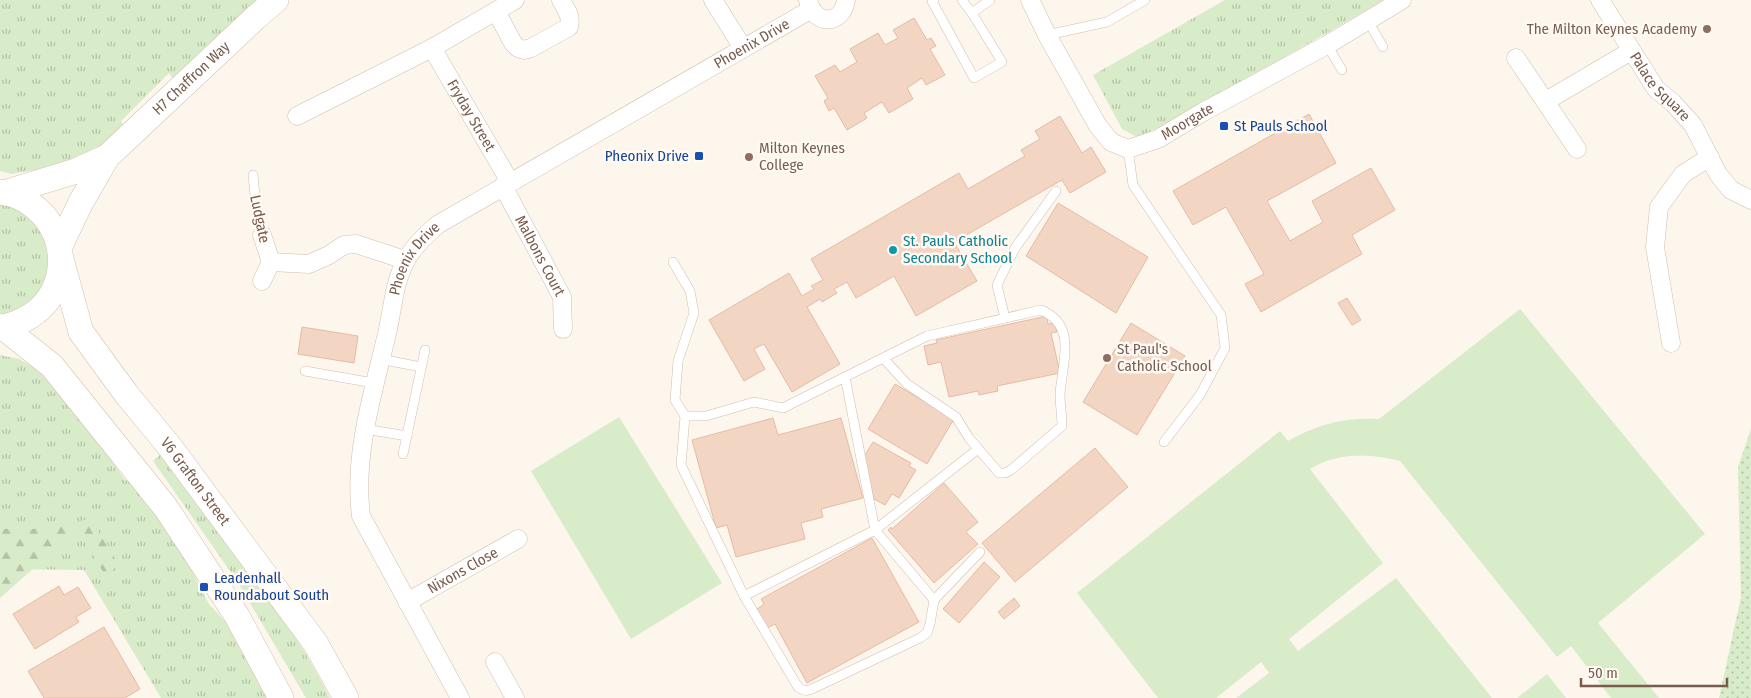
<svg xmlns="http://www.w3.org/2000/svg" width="1751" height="698" font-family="'Fira Sans Condensed',sans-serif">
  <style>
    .grass { fill: url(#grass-tufts) }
    .forest { fill: url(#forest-firs) }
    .park { fill: url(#park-dots) }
    .pitch { fill: #d8ecc9 }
    .building { fill: #f3d5c3; stroke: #e6bba3 }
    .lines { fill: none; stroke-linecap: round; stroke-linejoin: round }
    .lane-casing { stroke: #d1beb0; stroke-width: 10 }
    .street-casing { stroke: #d1beb0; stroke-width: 19 }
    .secondary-casing { stroke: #d6c0b0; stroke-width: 26 }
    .lane { stroke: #fff; stroke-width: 9 }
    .street { stroke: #fff; stroke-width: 18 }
    .secondary { stroke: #fff; stroke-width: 25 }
    .education-dot { fill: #8d6e63; stroke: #fffaf3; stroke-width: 2 }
    .transit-dot { fill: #1a4fb4; stroke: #fffaf3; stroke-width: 2 }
    .culture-dot { fill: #0f9aa8; stroke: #fffaf3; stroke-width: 2 }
    .labels { text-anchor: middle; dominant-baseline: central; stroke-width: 5; stroke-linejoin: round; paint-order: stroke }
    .education-label { font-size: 15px; fill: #785e54; stroke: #fffaf3; text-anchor: start }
    .street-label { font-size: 15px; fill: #7a5c4d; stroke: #fffaf3 }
    .transit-label { font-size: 15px; fill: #164399; stroke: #fffaf3; text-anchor: start }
    .culture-label { font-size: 15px; fill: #0d838f; stroke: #fffaf3; text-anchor: start }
  </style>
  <defs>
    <pattern id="grass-tufts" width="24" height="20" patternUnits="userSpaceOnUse" patternTransform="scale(1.25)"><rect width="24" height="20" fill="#d8ecc9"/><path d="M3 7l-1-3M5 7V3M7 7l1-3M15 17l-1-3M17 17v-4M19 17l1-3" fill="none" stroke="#b4c2a5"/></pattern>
    <pattern id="forest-firs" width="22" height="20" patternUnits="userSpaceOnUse" patternTransform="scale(1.25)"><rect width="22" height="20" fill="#d8ecc9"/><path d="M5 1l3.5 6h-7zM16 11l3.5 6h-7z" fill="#b4c2a5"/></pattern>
    <pattern id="park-dots" width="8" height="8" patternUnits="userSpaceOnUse" patternTransform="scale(1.25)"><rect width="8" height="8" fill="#d8ecc9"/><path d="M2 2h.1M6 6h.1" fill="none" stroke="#b4c2a5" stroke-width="1.8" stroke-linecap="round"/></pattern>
  </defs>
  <rect width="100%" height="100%" fill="#fdf6ec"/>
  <!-- grass -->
  <g class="grass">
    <polygon points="0,0 267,0 174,81 169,73 121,121 125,128 91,155 54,167 11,174 0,171"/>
    <polygon points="1225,0 1384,0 1176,120 1137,137 1122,129 1093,75"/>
    <polygon points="0,204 19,207 46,230 51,282 25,310 0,316"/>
    <polygon points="0,355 19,359 42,372 85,424 126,481 134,475 165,519 209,604 246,645 277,698 161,698 84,570 10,569 0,578"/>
    <path d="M161,454C220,533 286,610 330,698H306L237,581L153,461Z"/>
  </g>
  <!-- forest -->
  <path class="forest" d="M84,520C86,521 89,521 91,523C95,525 98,532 101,536C109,546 127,569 105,575L77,530L0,598V529H31L52,528Z"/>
  <!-- park -->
  <polygon class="park" points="1751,429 1751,698 1719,698 1741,597 1738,467"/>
  <!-- pitch -->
  <g class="pitch">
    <path d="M1520,309L1705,534L1598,623L1659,698H1611L1571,646L1557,657L1400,461C1370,453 1338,452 1310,469L1383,563L1289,639L1298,651L1396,578L1492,698H1236L1269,673L1261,662L1216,698H1158L1077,593L1280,431L1288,441C1317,424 1346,417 1379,419Z"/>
    <polygon points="619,417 722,583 631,639 531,471"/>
    <polygon points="1547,674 1566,698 1517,698"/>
  </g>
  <!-- building -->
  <g class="building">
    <polygon points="914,18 927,40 931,38 936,46 930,49 945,75 926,85 922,78 907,88 913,99 889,113 882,102 864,113 867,118 847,130 834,108 829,111 824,101 828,98 815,76 835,65 840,72 857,62 850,49 878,33 885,45 898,38 893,30"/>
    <polygon points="1309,114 1336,163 1267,201 1290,241 1323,222 1312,201 1371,168 1395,210 1352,235 1362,254 1261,312 1245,284 1264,274 1226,207 1193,225 1173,191"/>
    <polygon points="1060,116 1082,153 1091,147 1106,172 1070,193 1062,180 954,242 977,281 916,316 894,276 856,298 847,282 834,289 837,293 822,302 820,299 807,307 840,364 792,392 764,344 754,349 765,369 744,381 709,320 789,273 802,296 814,289 811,286 823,280 811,259 959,173 968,189 1025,156 1021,150 1040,139 1035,131"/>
    <polygon points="1058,203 1148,257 1116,313 1026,256"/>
    <polygon points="1347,298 1361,320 1352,325 1338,303"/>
    <polygon points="1047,316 1048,324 1055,323 1057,332 1051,333 1060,373 997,386 998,391 979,395 978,391 949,397 941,362 928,365 924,346 937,343 936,340"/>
    <polygon points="1131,323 1185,356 1137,435 1083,402"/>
    <polygon points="302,327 358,336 354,363 298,354"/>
    <polygon points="895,384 954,419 927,464 868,429"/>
    <polygon points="773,418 778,435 841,418 863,498 821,509 823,517 801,523 805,539 736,557 727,525 716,528 692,440"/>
    <polygon points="873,442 911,463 909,466 916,470 899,498 892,494 885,505 874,499 862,455 865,455"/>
    <polygon points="1095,448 1128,487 1015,582 982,543"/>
    <polygon points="944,483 978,522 966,532 978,544 934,583 888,530 891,527 892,529"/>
    <polygon points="872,538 919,622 807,683 775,624 767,628 757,609 764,604 761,599"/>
    <polygon points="984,562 1000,577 959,623 943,609"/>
    <polygon points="59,586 64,595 78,587 91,608 76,617 79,622 35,649 13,614"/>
    <polygon points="1014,598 1020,606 1004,619 998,612"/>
    <polygon points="104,627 140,689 125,698 44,698 28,671"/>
  </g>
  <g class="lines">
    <defs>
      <g id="lane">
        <polyline points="934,0 932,1 974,78 1002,62 972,13 962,0"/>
        <polyline points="972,13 990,0"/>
        <polyline points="1368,21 1383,47"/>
        <polyline points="1047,35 1107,22 1145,0"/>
        <polyline points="1327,45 1342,70"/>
        <polyline points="1128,149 1133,185 1221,315 1225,348 1200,395 1164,442"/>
        <polyline points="253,175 256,206 262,235"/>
        <path d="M673,262L690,291L694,313L678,361L675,400L685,416H706L754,402L783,408L927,336L1041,310C1078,325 1062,364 1060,394C1060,405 1062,415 1062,426L1011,470L1005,473H999L969,438L956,417L907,384L883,358"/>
        <polyline points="1005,318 997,285 1015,248 1056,191"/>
        <polyline points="380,359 421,367"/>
        <polyline points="305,371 374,383"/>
        <polyline points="845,377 875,530 934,600"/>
        <path d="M685,416L681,465L744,596L798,687C804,692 808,691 814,688L920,638L927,633L930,624L934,600L980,552"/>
        <polyline points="365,429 407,436"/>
        <polyline points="403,454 425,350"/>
        <polyline points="744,596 875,530 978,449"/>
      </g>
      <g id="street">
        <polyline points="713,0 743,48"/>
        <path d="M808,0C814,26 842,26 846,0"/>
        <path id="s1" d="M1030,0L1047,35L1098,126L1111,142L1128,149L1158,139L1203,112L1327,45L1402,0"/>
        <path id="s2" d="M1600,0L1656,89L1673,103L1693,125L1718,174L1731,190L1751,200"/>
        <path d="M496,11L513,43L518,48L524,50L531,48L569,27C572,16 566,10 561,0"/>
        <path id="s3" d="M432,48L510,182"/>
        <polyline points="1516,58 1577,149"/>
        <polyline points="1546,101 1631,51"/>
        <polyline points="297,116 432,48 515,0"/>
        <path id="s4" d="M503,186L562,297L563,329"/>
        <polyline points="271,262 309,264 329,255 344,245 356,244 405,260"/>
        <polyline points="262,281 271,262 262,235"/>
        <polyline points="1671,343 1655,247 1659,207 1683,174 1710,157"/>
        <path id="s5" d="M407,602L518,539"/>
        <polyline points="495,662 515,698"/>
        <path id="s6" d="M460,698L361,516C353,452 374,391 388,329C393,306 394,284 405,262C412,248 425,236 437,225L810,10"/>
      </g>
      <g id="secondary">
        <path d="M0,192C11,193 23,198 32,205C69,231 71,289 32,315C22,321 11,327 0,327"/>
        <polyline points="4,193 76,171 107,157"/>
        <path id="s7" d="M60,246L80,204L107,157L255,18L276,0"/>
        <path id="s8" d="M61,259L81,332L127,395L170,447L316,644L346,698"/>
        <polyline points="3,327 52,366 166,508 237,616 281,698"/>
      </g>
    </defs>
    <!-- lane casing -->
    <use href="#lane" class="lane-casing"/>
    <!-- street casing -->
    <use href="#street" class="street-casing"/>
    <!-- secondary casing -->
    <use href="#secondary" class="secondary-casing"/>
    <!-- lane -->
    <use href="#lane" class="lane"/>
    <!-- street -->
    <use href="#street" class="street"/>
    <!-- secondary -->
    <use href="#secondary" class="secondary"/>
  </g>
  <!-- markers -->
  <g class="education-dot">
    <circle cx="1707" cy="29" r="5"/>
    <circle cx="749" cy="157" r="5"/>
    <circle cx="1107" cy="358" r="5"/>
  </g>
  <g class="transit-dot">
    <rect x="1219" y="121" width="10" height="10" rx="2.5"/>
    <rect x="694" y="151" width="10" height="10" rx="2.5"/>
    <rect x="199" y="582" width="10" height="10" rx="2.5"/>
  </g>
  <circle class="culture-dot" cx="893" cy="250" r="5"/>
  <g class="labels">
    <!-- education labels -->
    <g class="education-label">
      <text x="1697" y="29" text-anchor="end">The Milton Keynes Academy</text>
      <text x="759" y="148">Milton Keynes<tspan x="759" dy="17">College</tspan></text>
      <text x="1117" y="349">St Paul's<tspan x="1117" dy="17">Catholic School</tspan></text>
    </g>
    <!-- street labels -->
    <g class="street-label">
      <text stroke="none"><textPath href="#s6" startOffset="879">Phoenix Drive</textPath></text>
      <text stroke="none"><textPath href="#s7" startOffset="216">H7 Chaffron Way</textPath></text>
      <text stroke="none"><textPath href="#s2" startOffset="106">Palace Square</textPath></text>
      <text stroke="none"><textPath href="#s3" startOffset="78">Fryday Street</textPath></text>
      <text stroke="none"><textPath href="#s1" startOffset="248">Moorgate</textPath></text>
      <text transform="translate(260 219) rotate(78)">Ludgate</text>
      <text stroke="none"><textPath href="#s4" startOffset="79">Malbons Court</textPath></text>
      <text stroke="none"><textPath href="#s6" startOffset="474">Phoenix Drive</textPath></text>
      <text stroke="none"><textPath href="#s8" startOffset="264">V6 Grafton Street</textPath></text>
      <text stroke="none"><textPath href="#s5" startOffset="64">Nixons Close</textPath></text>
    </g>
    <!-- transit labels -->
    <g class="transit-label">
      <text x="1234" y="126">St Pauls School</text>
      <text x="689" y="156" text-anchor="end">Pheonix Drive</text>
      <text x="214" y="578">Leadenhall<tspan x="214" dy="17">Roundabout South</tspan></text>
    </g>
    <!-- culture labels -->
    <g class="culture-label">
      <text x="903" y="241">St. Pauls Catholic<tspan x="903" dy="17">Secondary School</tspan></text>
    </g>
  </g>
  <!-- scale -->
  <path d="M1581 678v8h146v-8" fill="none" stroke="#7a5c4d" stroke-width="2.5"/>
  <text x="1588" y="678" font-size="15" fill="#7a5c4d" stroke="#fffaf3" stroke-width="4" paint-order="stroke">50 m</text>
</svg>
